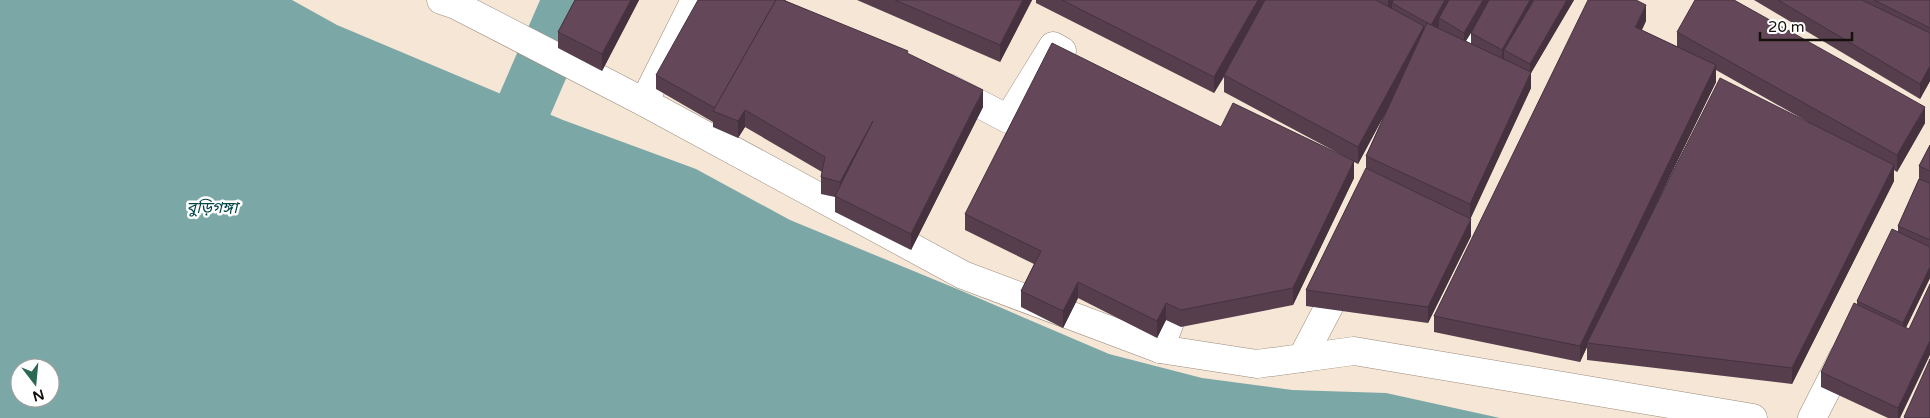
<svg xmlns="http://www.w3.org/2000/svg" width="1930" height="418" font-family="'Varela Round','Noto Sans Bengali',sans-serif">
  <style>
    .water { fill: #7ca7a7; fill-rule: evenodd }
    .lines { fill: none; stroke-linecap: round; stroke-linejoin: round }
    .river { stroke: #7ca7a7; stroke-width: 55 }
    .minor-casing { stroke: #9a8d7e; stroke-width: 29 }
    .minor { stroke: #fff; stroke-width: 28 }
    .wall { fill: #563e4d; fill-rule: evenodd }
    .shaded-wall { fill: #46323f }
    .building { fill: #64485a; stroke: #46323f }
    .labels { text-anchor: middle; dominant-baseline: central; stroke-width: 5; stroke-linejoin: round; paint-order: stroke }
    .water-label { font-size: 16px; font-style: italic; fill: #004445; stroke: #fff }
  </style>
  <rect width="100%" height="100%" fill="#f5e6d6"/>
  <!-- water -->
  <path class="water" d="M0,0H292L337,25L563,120L696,169L790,220L962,291L1109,354L1202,378L1292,390L1386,393L1500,418H0ZM20,368H50V398H20Z"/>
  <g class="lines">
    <!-- river -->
    <polyline class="river" points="497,175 525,104 570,0"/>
    <defs>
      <g id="minor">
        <polyline points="441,0 456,5 644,102 963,275 1160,349 1257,364 1354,351 1753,418"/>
        <polyline points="1451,76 1491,0"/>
        <polyline points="949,88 1008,119 1053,46 1062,51"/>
        <polyline points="644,102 695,0"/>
        <polyline points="1160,349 1183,286"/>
        <polyline points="1302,358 1345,276"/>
        <polyline points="1812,418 1843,357"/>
      </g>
    </defs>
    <!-- minor casing -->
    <use href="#minor" class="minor-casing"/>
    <!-- minor -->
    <use href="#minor" class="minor"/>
  </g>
  <!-- wall -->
  <g class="wall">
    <polygon points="575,0 639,0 602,71 558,48 558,32"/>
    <polygon points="786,0 786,1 908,54 983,107 911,250 835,212 835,197 821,194 821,177 822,172 745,127 738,138 713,127 713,122 656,89 656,75"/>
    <polygon points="857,0 1032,0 1000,62"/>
    <path d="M1036,0H1574L1531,73V88L1470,218L1471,236L1428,323L1306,306V290L1366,169V156L1386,111L1358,164L1354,162V178L1293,305L1181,327L1166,320L1157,338L1078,298L1063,328L1021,307V291L1034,264L965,230V214L1221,127L1351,160L1224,92V77L1214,93L1036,3ZM1471,33V44L1466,41Z"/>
    <polygon points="1754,0 1930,0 1930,81 1920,99"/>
    <path d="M1646,21L1642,30L1677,47V32L1925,123L1897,172L1894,170V181L1792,384L1587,360V347L1580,362L1434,332V316ZM1716,70L1808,122L1641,235L1716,82Z"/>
    <polygon points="1930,145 1930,278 1906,327 1900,418 1888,418 1821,387 1821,372 1857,305 1857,301 1898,232 1898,226 1919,179 1919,166"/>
  </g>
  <!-- shaded-wall -->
  <g class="shaded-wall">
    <polygon points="631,0 639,0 602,71 602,54"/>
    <polygon points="1023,0 1032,0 1000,62 1000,45"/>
    <polygon points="1258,0 1268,0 1214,93 1214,77"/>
    <polygon points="1388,0 1397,0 1392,3 1392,8 1388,14"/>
    <polygon points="1445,0 1454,0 1439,18 1439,26 1431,39 1431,25"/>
    <polygon points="1483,0 1490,0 1464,44 1464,33"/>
    <polygon points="1530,0 1536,0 1504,50 1504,58 1502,61 1502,50"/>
    <polygon points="1567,0 1574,0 1531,73 1531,88 1470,220 1470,204 1530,75 1530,64"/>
    <polygon points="1646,5 1646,21 1635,43 1635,27"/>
    <polygon points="1424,26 1424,42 1358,164 1358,147"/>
    <polygon points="1716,65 1716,82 1589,343 1587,343 1587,347 1580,362 1580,346"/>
    <polygon points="1930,66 1930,81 1920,99 1920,84"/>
    <polygon points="983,90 983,107 911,250 911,234"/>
    <polygon points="1925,107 1925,123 1897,172 1897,155"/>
    <polygon points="745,110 745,127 738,138 738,121"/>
    <polygon points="873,121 840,198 840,182"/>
    <polygon points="1354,161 1354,178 1293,305 1293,288"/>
    <polygon points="1894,165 1894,181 1792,384 1792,368"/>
    <polygon points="1471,219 1471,236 1428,323 1428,307"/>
    <polygon points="1930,267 1930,278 1903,334 1903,323"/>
    <polygon points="1078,282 1078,298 1063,328 1063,311"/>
    <polygon points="1166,303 1166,320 1157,338 1157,321"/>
    <polygon points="1930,340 1930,355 1900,418 1898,418 1898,408"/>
  </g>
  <!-- building -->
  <g class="building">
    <polygon points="575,0 631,0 602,54 558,32"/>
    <polygon points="698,0 776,0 715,108 656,75"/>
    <polygon points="776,0 783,0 908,51 907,53 983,90 911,234 835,196 873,121 840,182 821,177 825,157 745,110 738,121 713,111"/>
    <polygon points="895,0 1023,0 1000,45"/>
    <polygon points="1062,0 1258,0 1214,77"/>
    <polygon points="1265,0 1376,0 1424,26 1358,147 1224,75"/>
    <polygon points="1393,0 1445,0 1431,25 1392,3"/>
    <polygon points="1449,0 1483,0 1464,33 1439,18"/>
    <polygon points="1489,0 1530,0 1502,50 1471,33"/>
    <polygon points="1534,0 1567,0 1530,64 1504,50"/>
    <polygon points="1588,0 1636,0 1646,5 1635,27 1716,65 1580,346 1434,316"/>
    <polygon points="1695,0 1734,0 1925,107 1897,155 1677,32"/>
    <polygon points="1778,0 1862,0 1930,33 1930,66 1920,84"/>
    <polygon points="1874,0 1930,0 1930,28"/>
    <polygon points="1427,23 1531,72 1470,204 1366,156"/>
    <polygon points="1052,43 1221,127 1233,103 1354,161 1293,288 1181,310 1166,303 1157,321 1078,282 1063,311 1021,291 1041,251 965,214"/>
    <polygon points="1720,78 1894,165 1792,368 1587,343"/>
    <polygon points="1930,145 1930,171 1919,166"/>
    <polygon points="1366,168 1471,219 1428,307 1306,290"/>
    <polygon points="1919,179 1930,183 1930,240 1898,226"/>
    <polygon points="1892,229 1930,247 1930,267 1903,323 1857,301"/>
    <polygon points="1930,284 1930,340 1898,408 1821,372 1854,303 1909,329"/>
    <polygon points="1930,359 1930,418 1905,418 1904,417"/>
  </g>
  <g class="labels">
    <!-- water labels -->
    <g class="water-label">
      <text x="212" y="208">বুড়িগঙ্গা</text>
    </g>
  </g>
  <!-- north arrow -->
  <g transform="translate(35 383) rotate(164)"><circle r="24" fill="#ffffff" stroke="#a2a09e"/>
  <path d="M0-4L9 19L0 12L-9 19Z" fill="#2d6853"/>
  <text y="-8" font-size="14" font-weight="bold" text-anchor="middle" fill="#16110c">N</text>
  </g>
  <!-- scale -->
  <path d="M1760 32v8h92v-8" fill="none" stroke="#16110c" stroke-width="2.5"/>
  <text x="1768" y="32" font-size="15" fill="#16110c" stroke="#ffffff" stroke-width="4" paint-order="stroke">20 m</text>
</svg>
